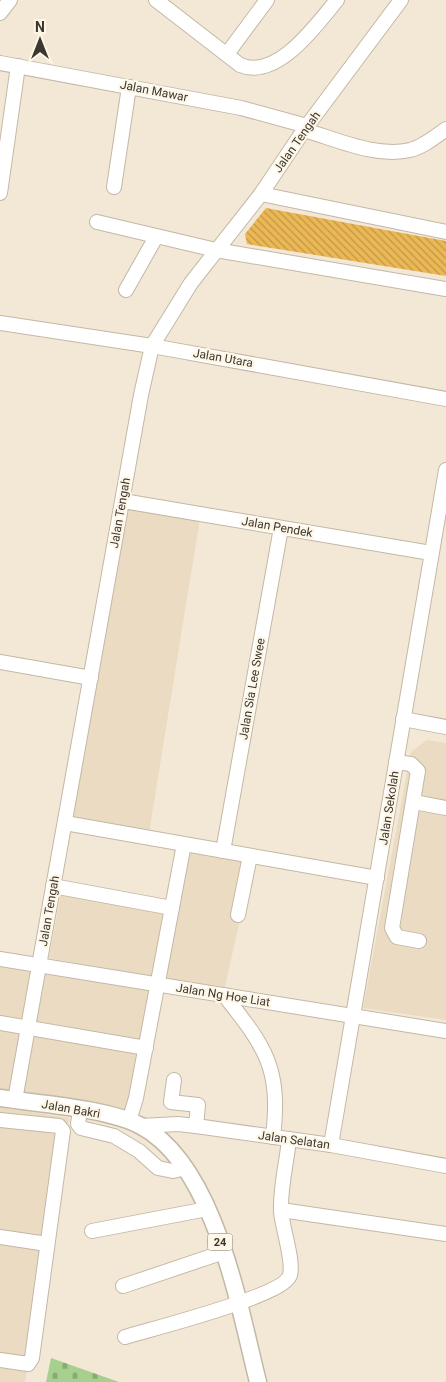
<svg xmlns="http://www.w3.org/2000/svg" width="446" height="1382" font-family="Roboto,sans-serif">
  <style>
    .built { fill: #eadbc2 }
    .cemetery { fill: url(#cemetery-stones) }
    .building { fill: url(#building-back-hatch) }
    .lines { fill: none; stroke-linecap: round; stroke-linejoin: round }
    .minor-casing { stroke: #c3b8a6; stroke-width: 16 }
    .major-casing { stroke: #c3b8a6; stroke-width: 19 }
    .minor { stroke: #fff; stroke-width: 14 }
    .major { stroke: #fff; stroke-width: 16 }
    .labels { text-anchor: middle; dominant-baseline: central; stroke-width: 4.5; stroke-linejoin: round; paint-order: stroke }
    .shield { fill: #fef6e7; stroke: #767168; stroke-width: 1 }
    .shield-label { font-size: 11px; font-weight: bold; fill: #3c3831 }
    .street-label { font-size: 12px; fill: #3c3831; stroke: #fef6e7 }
  </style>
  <defs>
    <pattern id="cemetery-stones" width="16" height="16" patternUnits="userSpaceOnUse" patternTransform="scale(1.25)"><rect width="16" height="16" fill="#a7d08f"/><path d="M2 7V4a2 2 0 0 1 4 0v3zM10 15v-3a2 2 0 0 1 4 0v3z" fill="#89aa75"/></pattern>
    <pattern id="building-back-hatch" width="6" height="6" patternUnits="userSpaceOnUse" patternTransform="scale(1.25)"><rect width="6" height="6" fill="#ebb855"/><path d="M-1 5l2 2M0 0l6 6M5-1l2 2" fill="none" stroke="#c09747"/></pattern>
  </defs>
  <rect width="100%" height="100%" fill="#f3e8d5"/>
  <!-- built -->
  <g class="built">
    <polygon points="126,506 200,518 149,833 70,818"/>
    <polygon points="427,740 446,743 446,1020 363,1008 411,752"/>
    <polygon points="187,849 253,861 224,991 162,982"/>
    <polygon points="61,892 168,911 156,977 49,958"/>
    <polygon points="0,963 151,988 128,1110 0,1089"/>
    <polygon points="0,1107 69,1118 25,1382 0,1382"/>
  </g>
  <!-- cemetery -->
  <polygon class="cemetery" points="51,1358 119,1382 46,1382"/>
  <!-- building -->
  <polygon class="building" points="266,208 446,241 446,276 247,244 245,234"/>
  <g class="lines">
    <defs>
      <g id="minor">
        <path d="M156,0L240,65C277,81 317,24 337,0"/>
        <polyline points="0,13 10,0"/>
        <polyline points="227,54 267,0"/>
        <polyline points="0,63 241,108 307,126"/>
        <path d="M304,130C336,139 376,158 410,150C423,147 435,137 446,129"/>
        <polyline points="114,187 129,87"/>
        <polyline points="0,193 18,66"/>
        <polyline points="261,194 446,232"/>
        <polyline points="97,222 216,250 446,289"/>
        <polyline points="126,290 156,237"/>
        <polyline points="0,323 152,346 446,399"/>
        <polyline points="123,501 431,553"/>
        <polyline points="0,662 91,678"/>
        <polyline points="403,719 446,727"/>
        <polyline points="396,762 411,764 418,771 392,928 397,937 419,941"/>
        <polyline points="414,802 446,808"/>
        <polyline points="65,823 377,878"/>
        <polyline points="223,851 281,528"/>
        <polyline points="53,886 172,908"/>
        <polyline points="238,915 250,856"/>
        <polyline points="0,959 446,1031"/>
        <path d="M224,995C266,1048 281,1068 273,1137"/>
        <polyline points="0,1023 146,1048"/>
        <polyline points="174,1080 171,1102 198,1105 196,1126"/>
        <polyline points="15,1100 141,395 152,346 191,283 261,194 304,130 401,0"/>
        <polyline points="80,1110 78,1124 81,1128 114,1136 139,1151 158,1168 173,1171 186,1168"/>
        <polyline points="0,1120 59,1126 63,1131 32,1358 28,1364 0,1360"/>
        <polyline points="129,1121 136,1098 184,844"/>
        <polyline points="141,1126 178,1124 196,1126 331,1145 446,1166"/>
        <polyline points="331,1145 446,470"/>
        <polyline points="281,1210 446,1234"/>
        <polyline points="92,1231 207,1209"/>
        <polyline points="0,1237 47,1244"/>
        <polyline points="123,1286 224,1252"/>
        <path d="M125,1337C151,1329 284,1296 290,1275C294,1261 282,1227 281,1211C280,1187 287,1162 289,1139"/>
      </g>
      <path id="major" d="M0,1098C40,1104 107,1108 141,1126C215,1165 239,1307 258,1382"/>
    </defs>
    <!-- minor casing -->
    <use href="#minor" class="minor-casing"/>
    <!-- major casing -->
    <use href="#major" class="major-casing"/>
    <!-- minor -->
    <use href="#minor" class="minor"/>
    <!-- major -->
    <use href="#major" class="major"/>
  </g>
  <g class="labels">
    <!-- shield labels -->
    <rect class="shield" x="207.5" y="1233.5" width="25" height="17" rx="4"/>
    <g class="shield-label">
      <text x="220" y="1242">24</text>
    </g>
    <!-- street labels -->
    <g class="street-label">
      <text transform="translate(154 91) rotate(11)">Jalan Mawar</text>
      <text transform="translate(297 142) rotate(-55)">Jalan Tengah</text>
      <text transform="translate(223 358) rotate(10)">Jalan Utara</text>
      <text transform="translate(120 513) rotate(-80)">Jalan Tengah</text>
      <text transform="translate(277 527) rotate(10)">Jalan Pendek</text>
      <text transform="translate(252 689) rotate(-80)">Jalan Sia Lee Swee</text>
      <text transform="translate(389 808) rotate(-81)">Jalan Sekolah</text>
      <text transform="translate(49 911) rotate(-80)">Jalan Tengah</text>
      <text transform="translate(223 995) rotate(9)">Jalan Ng Hoe Liat</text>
      <text transform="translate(71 1109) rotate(10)">Jalan Bakri</text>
      <text transform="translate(294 1140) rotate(8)">Jalan Selatan</text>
    </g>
  </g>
  <!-- north arrow -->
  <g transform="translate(40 40)" stroke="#fef6e7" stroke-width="4" paint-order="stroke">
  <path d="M0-4L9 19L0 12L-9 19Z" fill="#3c3831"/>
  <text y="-8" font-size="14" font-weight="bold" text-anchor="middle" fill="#3c3831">N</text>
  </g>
</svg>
